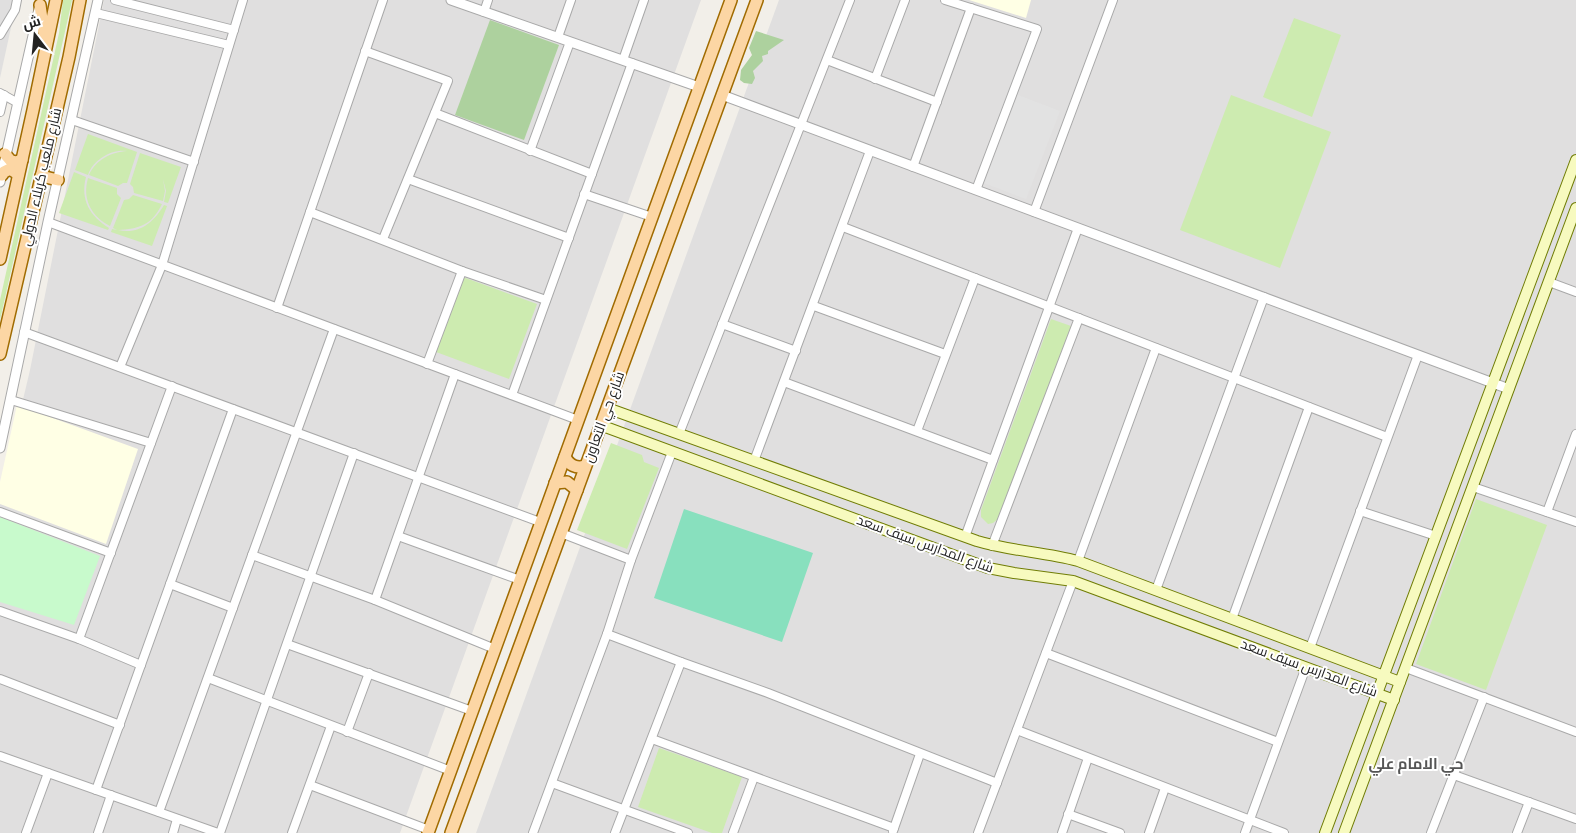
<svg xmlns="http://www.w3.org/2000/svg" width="1576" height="833" font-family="'Fira Sans Condensed',Cairo,sans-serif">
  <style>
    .residential { fill: #e0dfdf }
    .education { fill: #ffffe5 }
    .grass { fill: #cdebb0 }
    .forest { fill: #add19e }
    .park { fill: #c8facc }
    .pitch { fill: #88e0be }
    .parking { fill: #e2e2e2 }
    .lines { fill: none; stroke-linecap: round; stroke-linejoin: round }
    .minor-casing { stroke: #a9a9a9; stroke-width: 10 }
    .tertiary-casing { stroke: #a9a9a9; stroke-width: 11 }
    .secondary-casing { stroke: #707d05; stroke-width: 12 }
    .primary-casing { stroke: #a06b00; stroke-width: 14 }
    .minor { stroke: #fff; stroke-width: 8 }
    .tertiary { stroke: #fff; stroke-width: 9 }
    .secondary { stroke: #f7fabf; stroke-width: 10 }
    .primary { stroke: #fcd6a4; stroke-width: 11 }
    .labels { text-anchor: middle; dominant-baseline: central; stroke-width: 4; stroke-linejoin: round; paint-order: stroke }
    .street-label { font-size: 14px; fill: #222; stroke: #fff }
    .neighbourhood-label { font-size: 15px; font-weight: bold; fill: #555; stroke: #fff }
  </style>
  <rect width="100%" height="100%" fill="#f2efe9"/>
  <!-- residential -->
  <g class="residential">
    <polygon points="0,0 17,0 0,78"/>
    <polygon points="104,0 701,0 400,833 0,833 0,497 30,370"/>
    <polygon points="779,0 1576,0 1576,833 476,833"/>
  </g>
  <!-- education -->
  <g class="education">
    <polygon points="969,0 1031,0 1026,18"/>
    <polygon points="17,405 138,449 106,544 0,504 0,482"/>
  </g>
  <!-- grass -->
  <g class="grass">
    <polygon points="63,0 72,0 71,5 0,320 0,300 59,33"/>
    <polygon points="1294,18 1341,35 1312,117 1263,97"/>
    <polygon points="1231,95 1331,132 1280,268 1180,230"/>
    <path d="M88,134L137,152L127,183H123L118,186L89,175C96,159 112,152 127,151C111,149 93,160 88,175L75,170Z"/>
    <polygon points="140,153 181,167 168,203 164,202 166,191 163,179 165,191 163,201 134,193 133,187 130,184"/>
    <path d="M74,172L86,177C80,200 90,216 109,228L108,230L59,213Z"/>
    <path d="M88,178L117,188V194L121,198L110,226C91,216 82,199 88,178Z"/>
    <path d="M133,195L162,204C152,225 139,229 118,230C139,235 154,222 164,205L167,206L152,246L111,232L112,229L117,230L113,228L124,200L129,199Z"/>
    <polygon points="463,277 537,304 509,379 436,352"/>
    <polygon points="1051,319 1071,326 1004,514 993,523 988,524 981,517 981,510"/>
    <polygon points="611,443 642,455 644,462 659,468 627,549 577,530"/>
    <polygon points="1476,499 1547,525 1486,690 1416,664"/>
    <polygon points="659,748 742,777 722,833 712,833 638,807"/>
  </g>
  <!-- forest -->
  <g class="forest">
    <polygon points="490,20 559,45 524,140 455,115"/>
    <polygon points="756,31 784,40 768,51 768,54 762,56 763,61 753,71 755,78 752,84 744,83 740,80 741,70 752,55 749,48"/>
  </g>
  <!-- park -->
  <polygon class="park" points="0,517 100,556 74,625 0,602"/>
  <!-- pitch -->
  <polygon class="pitch" points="684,509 813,553 782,642 654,598"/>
  <!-- parking -->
  <polygon class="parking" points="1018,95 1060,111 1026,199 984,183"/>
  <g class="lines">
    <defs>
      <g id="minor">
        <polyline points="115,0 234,30"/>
        <polyline points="945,0 1037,29 976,190"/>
        <polyline points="484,12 488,0"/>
        <polyline points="96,13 229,45"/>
        <polyline points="0,35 15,10 17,0"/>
        <polyline points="558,37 571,0"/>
        <polyline points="365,51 448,81 383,239"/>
        <polyline points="623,60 644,0"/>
        <polyline points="827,60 937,102"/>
        <polyline points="875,79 905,0"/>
        <polyline points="0,93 18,103"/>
        <polyline points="0,112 4,95"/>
        <polyline points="435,113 592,174"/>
        <polyline points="72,120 194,162"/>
        <polyline points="530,151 570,42"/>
        <polyline points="913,167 971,8"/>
        <polyline points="408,179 569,238"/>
        <polyline points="584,194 652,217"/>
        <polyline points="310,212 462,271 546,300"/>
        <polyline points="1034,212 1113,0"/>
        <polyline points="48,222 578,420"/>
        <polyline points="843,227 1387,437"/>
        <polyline points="1549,282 1576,292"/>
        <polyline points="814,306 945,354"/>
        <polyline points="277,308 383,0"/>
        <polyline points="722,324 796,351"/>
        <polyline points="24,332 540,522"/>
        <polyline points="427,364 462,271"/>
        <polyline points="120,367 162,265 243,0"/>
        <polyline points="784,382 993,460"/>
        <polyline points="512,395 632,63"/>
        <polyline points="11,400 151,443"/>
        <polyline points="917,431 975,278"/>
        <polyline points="679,434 850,0"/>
        <polyline points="754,461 870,151"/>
        <polyline points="1473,487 1576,522"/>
        <polyline points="1360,511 1436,536"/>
        <polyline points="0,512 111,553"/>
        <polyline points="1547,512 1576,434"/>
        <polyline points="398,536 520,580"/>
        <polyline points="965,537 1078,228"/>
        <polyline points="992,546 1079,318"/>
        <polyline points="252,555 375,600 495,649"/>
        <polyline points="631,560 672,452"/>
        <polyline points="1078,561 1156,348"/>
        <polyline points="170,584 233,608"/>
        <polyline points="1156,590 1264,297"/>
        <polyline points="375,600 455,374"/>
        <polyline points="0,611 79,639 141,665"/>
        <polyline points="1232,619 1309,407"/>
        <polyline points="607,634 681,662 768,693 997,783"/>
        <polyline points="79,639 172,386"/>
        <polyline points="287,644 472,711"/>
        <polyline points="1310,648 1418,355"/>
        <polyline points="1046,653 1278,742"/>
        <polyline points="1406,668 1576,732"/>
        <polyline points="208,678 451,771"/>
        <polyline points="0,679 120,725"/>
        <polyline points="1017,730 1284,833"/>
        <polyline points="347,732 369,673"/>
        <polyline points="652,739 894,828"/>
        <polyline points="0,756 218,833"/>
        <polyline points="1454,775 1576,819"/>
        <polyline points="552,783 688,833"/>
        <polyline points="310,785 429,830"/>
        <polyline points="96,790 233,409"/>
        <polyline points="159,812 334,329"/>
        <polyline points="1068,814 1120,833"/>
        <polyline points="893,831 920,754"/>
        <polyline points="26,833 48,773"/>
        <polyline points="98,833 111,795"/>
        <polyline points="173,833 177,819"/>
        <polyline points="220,833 354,453"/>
        <polyline points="292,833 331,726"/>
        <polyline points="533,833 607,634 631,560 561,533"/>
        <polyline points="615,833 681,662"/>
        <polyline points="733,833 754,777"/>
        <polyline points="978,833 1073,581"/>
        <polyline points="1062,833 1088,758"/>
        <polyline points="1149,833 1165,788"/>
        <polyline points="1245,833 1306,667"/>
        <polyline points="1431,833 1484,697"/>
        <polyline points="1517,833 1529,802"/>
      </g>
      <g id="tertiary">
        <polyline points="451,0 699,87"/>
        <polyline points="722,95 1509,389"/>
        <polyline points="0,182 39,9"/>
        <polyline points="0,448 48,222 98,0"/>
      </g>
      <g id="secondary">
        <path d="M607,408L977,541C1010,551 1044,552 1078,561L1400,682"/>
        <polyline points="600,425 988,568 1014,573 1073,581 1394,700"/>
        <polyline points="1325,833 1576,160"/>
        <polyline points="1344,833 1576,208"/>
      </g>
      <g id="primary">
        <polyline points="40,5 45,40"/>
        <polyline points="5,154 11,161 16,162 22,160"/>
        <polyline points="2,175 4,172 10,169 18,174"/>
        <polyline points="41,176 58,180"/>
        <polyline points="0,259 33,110 56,0"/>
        <polyline points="0,354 69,57 80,0"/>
        <path d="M565,457C569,465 576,469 585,466"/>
        <polyline points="555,483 567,482 577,490"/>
        <polyline points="428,833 731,0"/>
        <polyline points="451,833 757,0"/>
      </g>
    </defs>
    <!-- minor casing -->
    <use href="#minor" class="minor-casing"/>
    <!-- tertiary casing -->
    <use href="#tertiary" class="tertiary-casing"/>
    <!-- secondary casing -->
    <use href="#secondary" class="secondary-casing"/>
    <!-- primary casing -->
    <use href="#primary" class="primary-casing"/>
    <!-- minor -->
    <use href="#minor" class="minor"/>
    <!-- tertiary -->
    <use href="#tertiary" class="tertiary"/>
    <!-- secondary -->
    <use href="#secondary" class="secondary"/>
    <!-- primary -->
    <use href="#primary" class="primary"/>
  </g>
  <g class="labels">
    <!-- street labels -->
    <g class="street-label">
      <text transform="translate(41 177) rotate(-77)">شارع ملعب كربلاء الدولي</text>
      <text transform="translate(604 417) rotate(-70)">شارع حي التعاون</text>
      <text transform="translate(925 544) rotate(20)">شارع المدارس سيف سعد</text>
      <text transform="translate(1309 668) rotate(20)">شارع المدارس سيف سعد</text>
    </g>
    <!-- neighbourhood labels -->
    <g class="neighbourhood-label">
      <text x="1416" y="764">حي الامام علي</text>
    </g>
  </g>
  <!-- north arrow -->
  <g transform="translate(35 35) rotate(344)" stroke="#ffffff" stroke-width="4" paint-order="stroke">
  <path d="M0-4L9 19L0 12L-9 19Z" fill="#222222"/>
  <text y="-8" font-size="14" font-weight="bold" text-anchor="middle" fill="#222222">ش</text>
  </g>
</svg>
